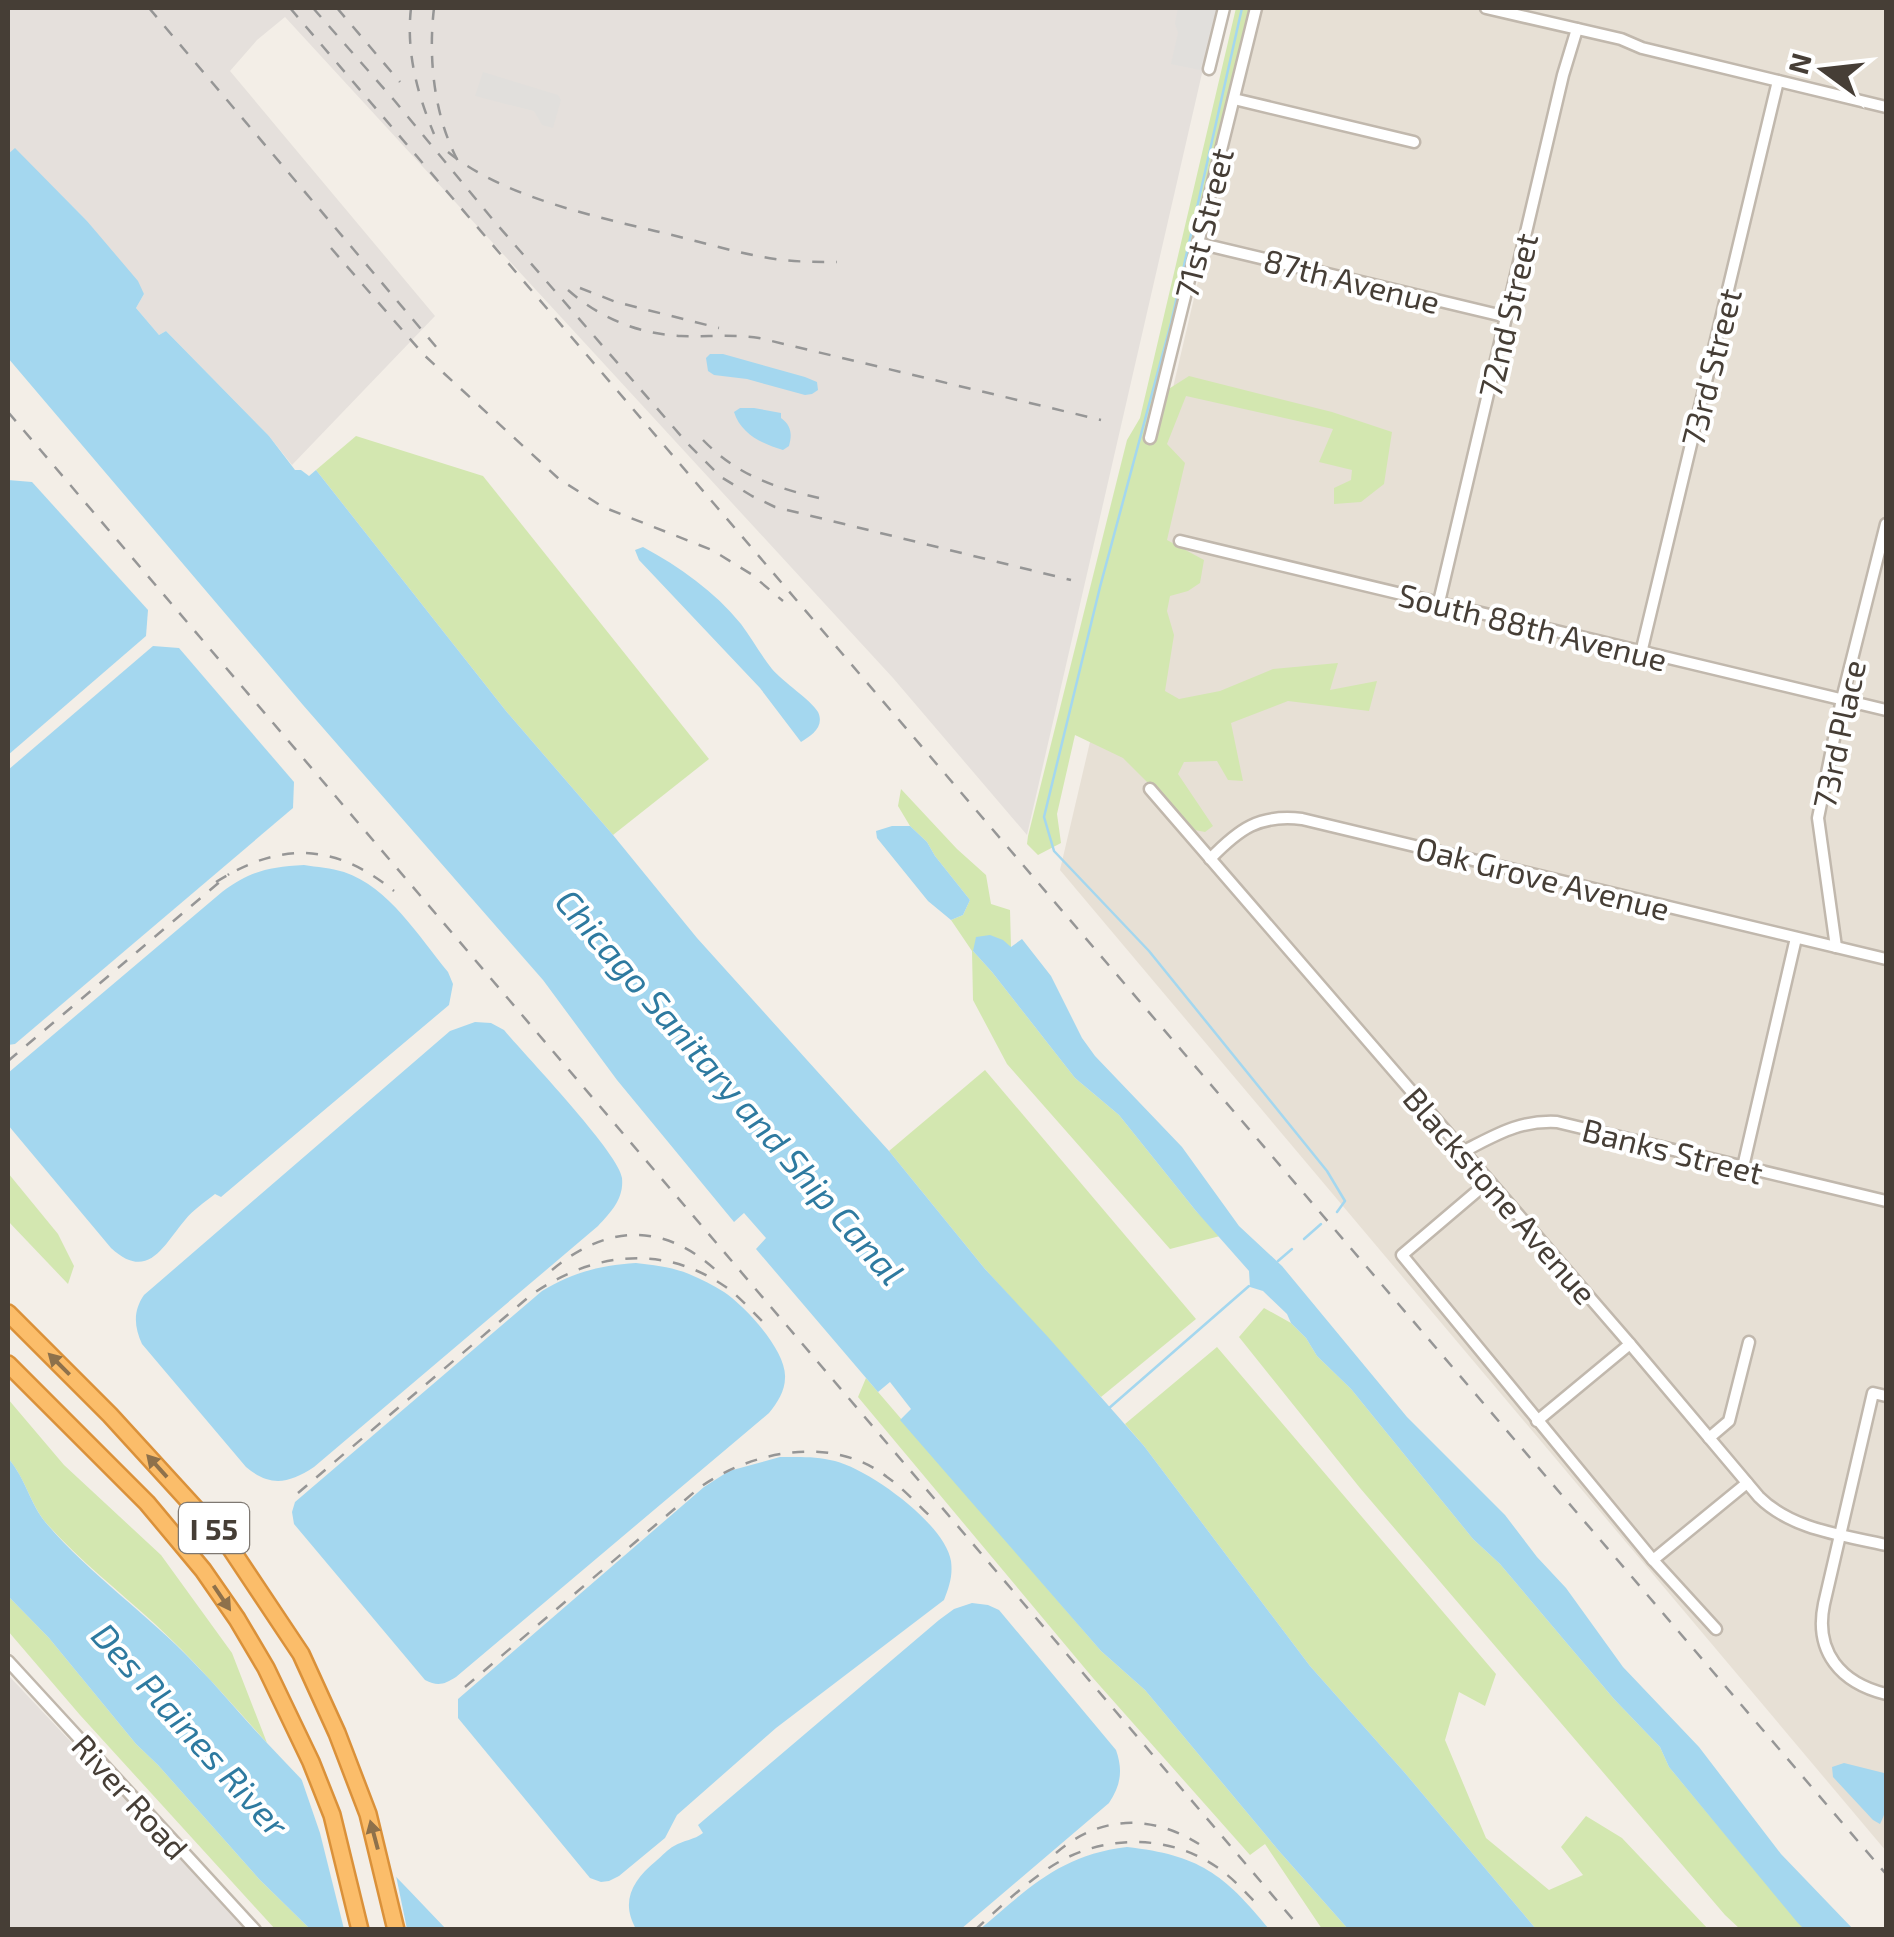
<svg xmlns="http://www.w3.org/2000/svg" width="1894" height="1937" font-family="'Exo 2',sans-serif">
  <style>
    .residential { fill: #e7e0d5 }
    .industrial { fill: #e5e0dc }
    .green { fill: #d3e7b0 }
    .parking { fill: #e1dfdc }
    .water { fill: #a4d7ef }
    .pier { fill: #f3eee7 }
    .lines { fill: none; stroke-linecap: round; stroke-linejoin: round }
    .stream { stroke: #a4d7ef; stroke-width: 2.5 }
    .minor-casing { stroke: #c1b8ad; stroke-width: 15 }
    .highway-casing { stroke: #da913a; stroke-width: 20 }
    .minor { stroke: #fff; stroke-width: 10 }
    .highway { stroke: #fbbd6a; stroke-width: 15 }
    .rail { stroke: #969696; stroke-width: 2.5; stroke-dasharray: 12 12; stroke-linecap: butt }
    .oneway { fill: #8e714b }
    .labels { text-anchor: middle; dominant-baseline: central; stroke-width: 8; stroke-linejoin: round; paint-order: stroke }
    .shield { fill: #fff; stroke: #7e7872; stroke-width: 2.5 }
    .shield-label { font-size: 30px; font-weight: bold; fill: #463e36 }
    .street-label { font-size: 32px; fill: #463e36; stroke: #fff }
    .water-label { font-size: 35px; font-style: italic; fill: #2e7aa0; stroke: #fff }
  </style>
  <rect width="100%" height="100%" fill="#f3eee7"/>
  <!-- residential -->
  <polygon class="residential" points="1262,8 1886,8 1886,1851 1060,870"/>
  <!-- industrial -->
  <g class="industrial">
    <polygon points="8,8 1217,8 1027,835 893,678 285,17 257,40 230,71 435,316 292,465 269,436 166,331 159,335 136,308 144,294 87,221 15,149 8,154"/>
    <polygon points="8,1675 247,1929 8,1929"/>
  </g>
  <!-- green -->
  <g class="green">
    <polygon points="1236,8 1249,8 1161,381 1167,390 1189,376 1332,412 1392,432 1384,484 1361,502 1334,504 1334,488 1351,480 1352,470 1319,462 1333,429 1186,396 1167,444 1185,463 1167,540 1204,560 1200,583 1188,591 1170,596 1167,611 1174,635 1165,691 1179,699 1220,691 1273,669 1338,663 1330,690 1377,681 1369,711 1288,701 1231,723 1243,781 1228,780 1217,761 1184,762 1178,774 1213,826 1205,832 1195,830 1123,758 1075,735 1057,814 1061,843 1038,855 1027,844 1028,836 1127,440 1140,418"/>
    <polygon points="356,436 483,476 709,759 613,835 506,711 316,470"/>
    <polygon points="901,789 957,849 986,875 991,904 1010,910 1011,947 973,951 992,972 1075,1078 1119,1115 1196,1211 1220,1236 1170,1249 1007,1064 973,1000 972,951 951,920 963,915 970,900 935,856 927,842 910,826 898,806"/>
    <polygon points="985,1070 1196,1319 1101,1397 985,1269 889,1151"/>
    <polygon points="8,1173 58,1234 74,1266 68,1284 8,1221"/>
    <polygon points="1264,1308 1291,1323 1306,1338 1317,1356 1351,1389 1473,1539 1500,1564 1614,1699 1660,1747 1669,1767 1804,1929 1740,1929 1725,1915 1360,1488 1239,1337"/>
    <polygon points="1217,1347 1496,1674 1485,1706 1459,1692 1445,1740 1486,1838 1549,1890 1583,1875 1561,1847 1586,1816 1622,1838 1708,1929 1536,1929 1405,1773 1310,1666 1144,1446 1125,1424"/>
    <polygon points="866,1378 1101,1651 1145,1690 1279,1851 1348,1929 1322,1929 1265,1844 1250,1855 1093,1678 858,1397"/>
    <path d="M8,1399L64,1465L161,1555L232,1653L267,1743C231,1703 195,1661 155,1624C119,1591 80,1561 47,1524C31,1506 26,1479 8,1458Z"/>
    <polygon points="8,1596 49,1638 136,1744 158,1765 259,1879 310,1929 275,1929 80,1715 8,1631"/>
  </g>
  <!-- parking -->
  <g class="parking">
    <polygon points="1178,8 1216,8 1200,70 1171,64 1178,33 1175,23"/>
    <polygon points="483,72 558,95 561,100 553,128 542,125 534,111 475,96"/>
  </g>
  <!-- water -->
  <g class="water">
    <polygon points="15,148 87,221 138,281 144,294 136,308 159,335 166,331 269,436 295,470 301,470 309,476 316,470 506,711 613,835 697,938 889,1151 985,1269 1048,1337 1144,1446 1310,1666 1405,1773 1536,1929 1348,1929 1279,1851 1145,1690 1101,1651 900,1420 911,1409 890,1382 878,1392 756,1249 766,1238 744,1213 734,1222 617,1080 543,980 303,705 8,358 8,154"/>
    <polygon points="710,354 723,354 805,377 817,382 818,390 812,394 805,395 747,379 714,375 708,371 706,358"/>
    <path d="M740,408H754L781,413V418C792,426 792,435 789,446L783,450C762,444 741,434 734,412Z"/>
    <polygon points="8,480 32,482 148,610 146,636 8,755"/>
    <path d="M643,547C680,567 714,591 741,624C752,639 761,655 772,669C783,682 811,700 818,712C825,727 811,736 801,742L760,688L639,560L635,550Z"/>
    <polygon points="153,646 179,648 294,782 293,808 15,1044 8,1045 8,770"/>
    <polygon points="892,826 910,826 927,842 935,856 970,900 963,915 951,920 928,901 877,838 876,831"/>
    <path d="M304,865C317,867 331,868 344,872C389,887 419,937 448,972L453,984L449,1005L221,1197L215,1194C205,1202 193,1210 185,1220C163,1246 148,1282 111,1248L8,1125V1073L222,892C251,871 268,867 304,865Z"/>
    <polygon points="990,935 1003,940 1011,947 1022,939 1051,976 1082,1038 1095,1056 1182,1147 1239,1226 1282,1266 1407,1417 1505,1515 1537,1557 1566,1588 1623,1667 1699,1747 1781,1854 1853,1929 1804,1929 1797,1922 1669,1767 1660,1747 1614,1699 1500,1564 1473,1539 1351,1389 1317,1356 1306,1338 1291,1323 1287,1314 1263,1291 1250,1287 1249,1271 1196,1211 1119,1115 1075,1078 992,972 973,951 976,937"/>
    <path d="M475,1022L491,1023L504,1030C525,1055 620,1154 622,1178C624,1199 611,1212 598,1226L314,1467C288,1484 270,1487 246,1467L142,1344C134,1326 133,1311 144,1295L450,1031Z"/>
    <path d="M636,1263C654,1265 672,1267 689,1274C701,1279 713,1285 724,1292C745,1306 787,1351 785,1378C785,1391 777,1403 769,1413L456,1677C445,1684 438,1687 425,1680L294,1524L292,1512L295,1502L542,1291C572,1273 600,1265 636,1263Z"/>
    <path d="M780,1457C799,1457 816,1456 835,1461C870,1470 945,1524 951,1561C953,1576 949,1587 944,1600L776,1728L677,1815L665,1838L619,1876L609,1881L601,1882L590,1878L458,1718V1699L704,1487L729,1471Z"/>
    <path d="M8,1458C26,1479 30,1504 46,1523C90,1575 148,1614 195,1664C220,1689 242,1717 267,1743C326,1806 387,1866 446,1929H310L259,1879L158,1765L136,1744L49,1638L8,1596Z"/>
    <path d="M972,1603L988,1605L999,1610L1116,1750C1123,1770 1121,1785 1109,1803L961,1929H636C620,1901 633,1880 656,1861C662,1856 668,1849 674,1846C684,1840 694,1840 703,1833L698,1825L939,1620L954,1609Z"/>
    <path d="M1844,1763L1884,1773C1890,1788 1888,1810 1880,1824L1873,1820L1833,1777L1832,1767Z"/>
    <path d="M1127,1847C1199,1855 1224,1874 1269,1929H980C1029,1888 1060,1855 1127,1847Z"/>
  </g>
  <!-- pier -->
  <polygon class="pier" points="297,1766 394,1866 407,1929 344,1929 320,1833"/>
  <g class="lines">
    <!-- stream -->
    <g class="stream">
      <polyline points="1242,8 1171,323 1100,587 1044,817 1054,851 1149,951 1327,1171 1345,1201 1337,1212"/>
      <polyline points="1304,1239 1321,1224"/>
      <polyline points="1278,1261 1292,1249"/>
      <polyline points="1108,1409 1249,1286"/>
    </g>
    <defs>
      <g id="minor">
        <polyline points="1486,8 1621,39 1642,48 1886,107"/>
        <polyline points="1209,69 1224,8"/>
        <polyline points="1234,99 1414,142"/>
        <polyline points="1198,243 1507,317"/>
        <polyline points="1150,438 1256,8"/>
        <polyline points="1180,541 1886,710"/>
        <polyline points="1439,602 1563,75 1577,29"/>
        <polyline points="1641,653 1778,81"/>
        <path d="M1150,789L1630,1344L1759,1497C1792,1530 1843,1535 1886,1545"/>
        <path d="M1210,859C1239,829 1259,814 1302,819L1886,959"/>
        <polyline points="1836,947 1818,818 1842,699 1886,524"/>
        <path d="M1464,1151C1496,1135 1519,1120 1557,1122L1886,1201"/>
        <polyline points="1743,1167 1796,938"/>
        <polyline points="1489,1181 1402,1255 1653,1560 1747,1483"/>
        <path d="M1886,1396L1873,1393L1824,1604C1814,1652 1841,1683 1886,1694"/>
        <polyline points="1537,1421 1630,1344"/>
        <polyline points="1709,1438 1729,1421 1749,1342"/>
        <polyline points="1653,1560 1716,1629"/>
        <polyline points="8,1661 255,1930"/>
      </g>
      <g id="highway">
        <polyline points="8,1313 110,1415 227,1543 301,1654 337,1733 368,1814 396,1930"/>
        <polyline points="8,1364 147,1503 203,1570 237,1619 266,1668 311,1762 332,1815 360,1930"/>
      </g>
    </defs>
    <!-- minor casing -->
    <use href="#minor" class="minor-casing"/>
    <!-- highway casing -->
    <use href="#highway" class="highway-casing"/>
    <!-- minor -->
    <use href="#minor" class="minor"/>
    <!-- highway -->
    <use href="#highway" class="highway"/>
    <!-- rail -->
    <g class="rail">
      <polyline points="149,8 443,355"/>
      <polyline points="290,8 1886,1874"/>
      <polyline points="313,8 394,100 494,221 688,444 721,477 752,496 775,507 1071,580"/>
      <polyline points="337,8 400,82"/>
      <path d="M411,8C406,52 417,93 434,134"/>
      <path d="M434,8C428,59 434,117 459,163"/>
      <path d="M448,152C502,196 589,215 655,231C695,240 735,253 775,259C796,262 816,262 837,262"/>
      <polyline points="331,248 424,355 559,479 603,507 712,550 751,574 783,601"/>
      <polyline points="580,288 616,302 719,328"/>
      <path d="M568,290C600,318 638,334 681,336C707,337 733,334 759,338L1101,420"/>
      <polyline points="8,412 1302,1930"/>
      <path d="M703,440C737,475 773,487 819,498"/>
      <path d="M216,882C281,841 335,843 394,891"/>
      <polyline points="8,1061 229,874"/>
      <path d="M552,1270C609,1222 668,1223 721,1275"/>
      <path d="M298,1493L531,1295C594,1251 666,1243 730,1290C742,1300 753,1312 764,1323"/>
      <path d="M465,1687L699,1488C751,1451 832,1434 887,1477C904,1489 918,1505 933,1519"/>
      <path d="M1056,1853C1100,1815 1151,1814 1199,1844"/>
      <path d="M975,1930C998,1909 1021,1887 1046,1870C1100,1832 1175,1832 1226,1874C1236,1882 1245,1892 1254,1901"/>
    </g>
  </g>
  <!-- one-way arrows -->
  <defs><path id="oneway-solid" d="M-6-.8H1V-3.2L6.5 0L1 3.2V.8H-6Z" transform="scale(2.5)"/></defs>
  <g class="oneway">
    <use href="#oneway-solid" transform="translate(59 1364) rotate(-135)"/>
    <use href="#oneway-solid" transform="translate(157 1466) rotate(-132)"/>
    <use href="#oneway-solid" transform="translate(222 1598) rotate(56)"/>
    <use href="#oneway-solid" transform="translate(374 1835) rotate(-105)"/>
  </g>
  <g class="labels">
    <!-- shield labels -->
    <rect class="shield" x="179" y="1503" width="70" height="50" rx="8"/>
    <g class="shield-label">
      <text x="214" y="1528">I 55</text>
    </g>
    <!-- street labels -->
    <g class="street-label">
      <text transform="translate(1203 223) rotate(-76)">71st Street</text>
      <text transform="translate(1352 280) rotate(14)">87th Avenue</text>
      <text transform="translate(1507 315) rotate(-77)">72nd Street</text>
      <text transform="translate(1710 367) rotate(-76)">73rd Street</text>
      <text transform="translate(1533 626) rotate(14)">South 88th Avenue</text>
      <text transform="translate(1838 734) rotate(-78)">73rd Place</text>
      <text transform="translate(1543 877) rotate(14)">Oak Grove Avenue</text>
      <text transform="translate(1673 1150) rotate(14)">Banks Street</text>
      <text transform="translate(1501 1195) rotate(49)">Blackstone Avenue</text>
      <text transform="translate(131 1796) rotate(48)">River Road</text>
    </g>
    <!-- water labels -->
    <g class="water-label">
      <text transform="translate(731 1086) rotate(49)">Chicago Sanitary and Ship Canal</text>
      <text transform="translate(191 1729) rotate(48)">Des Plaines River</text>
    </g>
  </g>
  <!-- border -->
  <rect width="1894" height="1937" fill="none" stroke="#463e36" stroke-width="20"/>
  <!-- north arrow -->
  <g transform="translate(1824 70) rotate(285)" stroke="#ffffff" stroke-width="8" paint-order="stroke">
  <path d="M0-8L18 38L0 25L-18 38Z" fill="#463e36"/>
  <text y="-15" font-size="28" font-weight="bold" text-anchor="middle" fill="#463e36">N</text>
  </g>
</svg>
